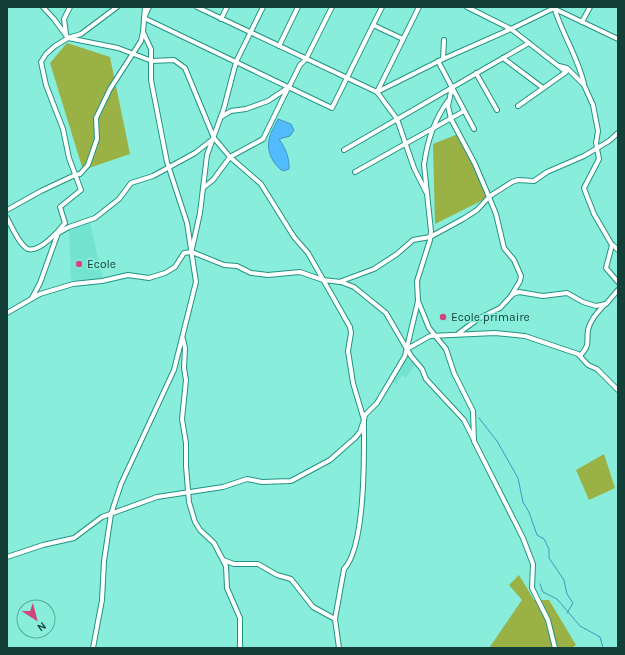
<svg xmlns="http://www.w3.org/2000/svg" width="625" height="655" font-family="Karla,sans-serif">
  <style>
    .built { fill: #72e4cf }
    .forest { fill: #9ab145 }
    .water { fill: #52bbfe; stroke: #3f96c3 }
    .lines { fill: none; stroke-linecap: round; stroke-linejoin: round }
    .stream { stroke: #3f96c3; stroke-width: 1 }
    .minor-casing { stroke: #219382; stroke-width: 6 }
    .minor { stroke: #fff; stroke-width: 4 }
    .poi-dot { fill: #d0457c; stroke: #88eedb; stroke-width: 1.5 }
    .labels { text-anchor: middle; dominant-baseline: central; stroke-width: 3.5; stroke-linejoin: round; paint-order: stroke }
    .poi-label { font-size: 12px; fill: #133f38; stroke: #88eedb; text-anchor: start }
  </style>
  <rect width="100%" height="100%" fill="#88eedb"/>
  <!-- built -->
  <g class="built">
    <polygon points="90,223 103,279 74,280 71,278 69,231"/>
    <polygon points="405,356 415,365 406,378 403,375 399,379 397,384 389,381"/>
  </g>
  <!-- forest -->
  <g class="forest">
    <polygon points="67,43 110,57 130,154 83,170 50,63"/>
    <polygon points="458,134 489,197 435,224 433,144"/>
    <polygon points="604,454 615,488 589,500 576,470"/>
    <polygon points="519,575 534,600 549,600 576,645 572,648 489,648 522,600 509,585"/>
  </g>
  <!-- water -->
  <path class="water" d="M278,119L291,124L294,130L290,136L279,139C285,147 290,159 289,169L283,171C274,166 266,151 269,140C270,133 275,126 278,119Z"/>
  <g class="lines">
    <!-- stream -->
    <g class="stream">
      <polyline points="479,418 497,441 518,478 523,502 529,512 537,535 544,539 549,549 549,558 564,580 567,594 573,603 567,613"/>
      <polyline points="540,584 543,592 557,599 580,626 600,637 603,648"/>
    </g>
    <defs>
      <g id="minor">
        <polyline points="149,7 144,18 332,108 382,7"/>
        <polyline points="197,7 377,92 397,119 414,168 426,192"/>
        <polyline points="467,7 511,29 554,8"/>
        <path d="M554,7C562,34 578,57 584,84"/>
        <polyline points="553,8 618,39"/>
        <polyline points="221,19 227,7"/>
        <polyline points="582,22 590,7"/>
        <polyline points="373,25 403,39"/>
        <polyline points="66,34 64,19 70,7"/>
        <polyline points="279,46 298,7"/>
        <polyline points="503,58 543,88"/>
        <polyline points="443,59 444,40"/>
        <polyline points="438,61 474,129"/>
        <polyline points="559,66 567,68 584,85 593,105 598,131 596,143 599,159 584,188 585,191 594,214 612,245 606,268 618,282"/>
        <polyline points="476,73 497,110"/>
        <polyline points="452,87 448,106 451,119 475,164 489,197 496,214 504,248 514,260 521,276 520,281 511,296"/>
        <polyline points="377,92 443,59 511,29 566,72 518,106"/>
        <polyline points="377,92 419,7"/>
        <path d="M448,101C434,120 427,142 424,165L431,231L430,240L417,281L418,301L429,328L446,349L454,373L473,411L474,441L523,538L533,564L532,588L548,620L555,648"/>
        <polyline points="221,117 231,111 246,109 268,101 289,87 300,65 306,59 332,7"/>
        <polyline points="344,150 529,43"/>
        <polyline points="355,172 464,111"/>
        <polyline points="203,188 213,180 230,157 263,139 287,90"/>
        <polyline points="7,210 41,191 75,175 80,174 88,165 97,139 96,118 110,89 141,41 143,32"/>
        <path d="M7,218C11,225 20,246 28,249C39,253 59,231 65,223L60,207L81,190L69,158L63,129L46,85L41,62L46,54L55,46L68,38L81,34L117,7"/>
        <polyline points="613,245 618,250"/>
        <polyline points="192,249 200,213 207,155 224,108 236,62 263,7"/>
        <polyline points="339,282 374,269 397,254 413,240 430,237 463,219 477,210 490,196 512,182 518,180 534,181 547,172 584,156 609,141 618,133"/>
        <polyline points="32,298 40,283 58,233 69,227 95,218 119,199 131,183 153,176 195,153 213,139"/>
        <polyline points="7,313 40,294 73,284 102,281 128,275 149,278 165,273 175,267 184,253 192,252 224,265 237,266 251,273 268,275 300,272 323,280 341,282 354,287 386,313 411,356 422,369 426,379 464,420 474,440"/>
        <polyline points="459,333 478,319 500,308 513,294 519,292 543,296 567,293 583,302 596,306 606,304 618,290"/>
        <polyline points="183,339 185,348 184,368 186,380 182,419 186,443 186,466 189,502 195,522 200,530 214,543 226,566 227,588 240,618 240,648"/>
        <polyline points="407,349 430,336 495,333 525,336 578,354 588,365 597,369 618,390"/>
        <path d="M580,356C591,343 586,344 588,330C590,320 598,312 605,304"/>
        <polyline points="7,557 43,545 74,538 102,517 157,497 223,487 247,479 262,482 291,481 330,460 355,438 360,432 364,420 353,383 348,351 351,333 350,327 308,253 294,237 261,184 230,157 214,138 185,68 174,60 152,61 118,48 68,38 54,19 43,7"/>
        <polyline points="223,560 234,564 258,564 277,575 291,579 313,607 335,619"/>
        <polyline points="93,648 102,600 104,561 111,514 121,484 174,370 196,282 187,223 167,162 151,80 151,49 143,32 145,7"/>
        <path d="M339,648L335,619L344,569C366,546 364,452 364,420L365,415L377,403L405,356L418,301"/>
      </g>
    </defs>
    <!-- minor casing -->
    <use href="#minor" class="minor-casing"/>
    <!-- minor -->
    <use href="#minor" class="minor"/>
  </g>
  <!-- markers -->
  <g class="poi-dot">
    <circle cx="79" cy="264" r="4"/>
    <circle cx="443" cy="317" r="4"/>
  </g>
  <g class="labels">
    <!-- poi labels -->
    <g class="poi-label">
      <text x="87" y="264">Ecole</text>
      <text x="451" y="317">Ecole primaire</text>
    </g>
  </g>
  <!-- border -->
  <rect width="625" height="655" fill="none" stroke="#133f38" stroke-width="16"/>
  <!-- north arrow -->
  <g transform="translate(36 619) rotate(144)"><circle r="19" fill="#88eedb" stroke="#59a89a"/>
  <path d="M0-3L7 15L0 10L-7 15Z" fill="#d0457c"/>
  <text y="-6" font-size="11" font-weight="bold" text-anchor="middle" fill="#133f38">N</text>
  </g>
</svg>
